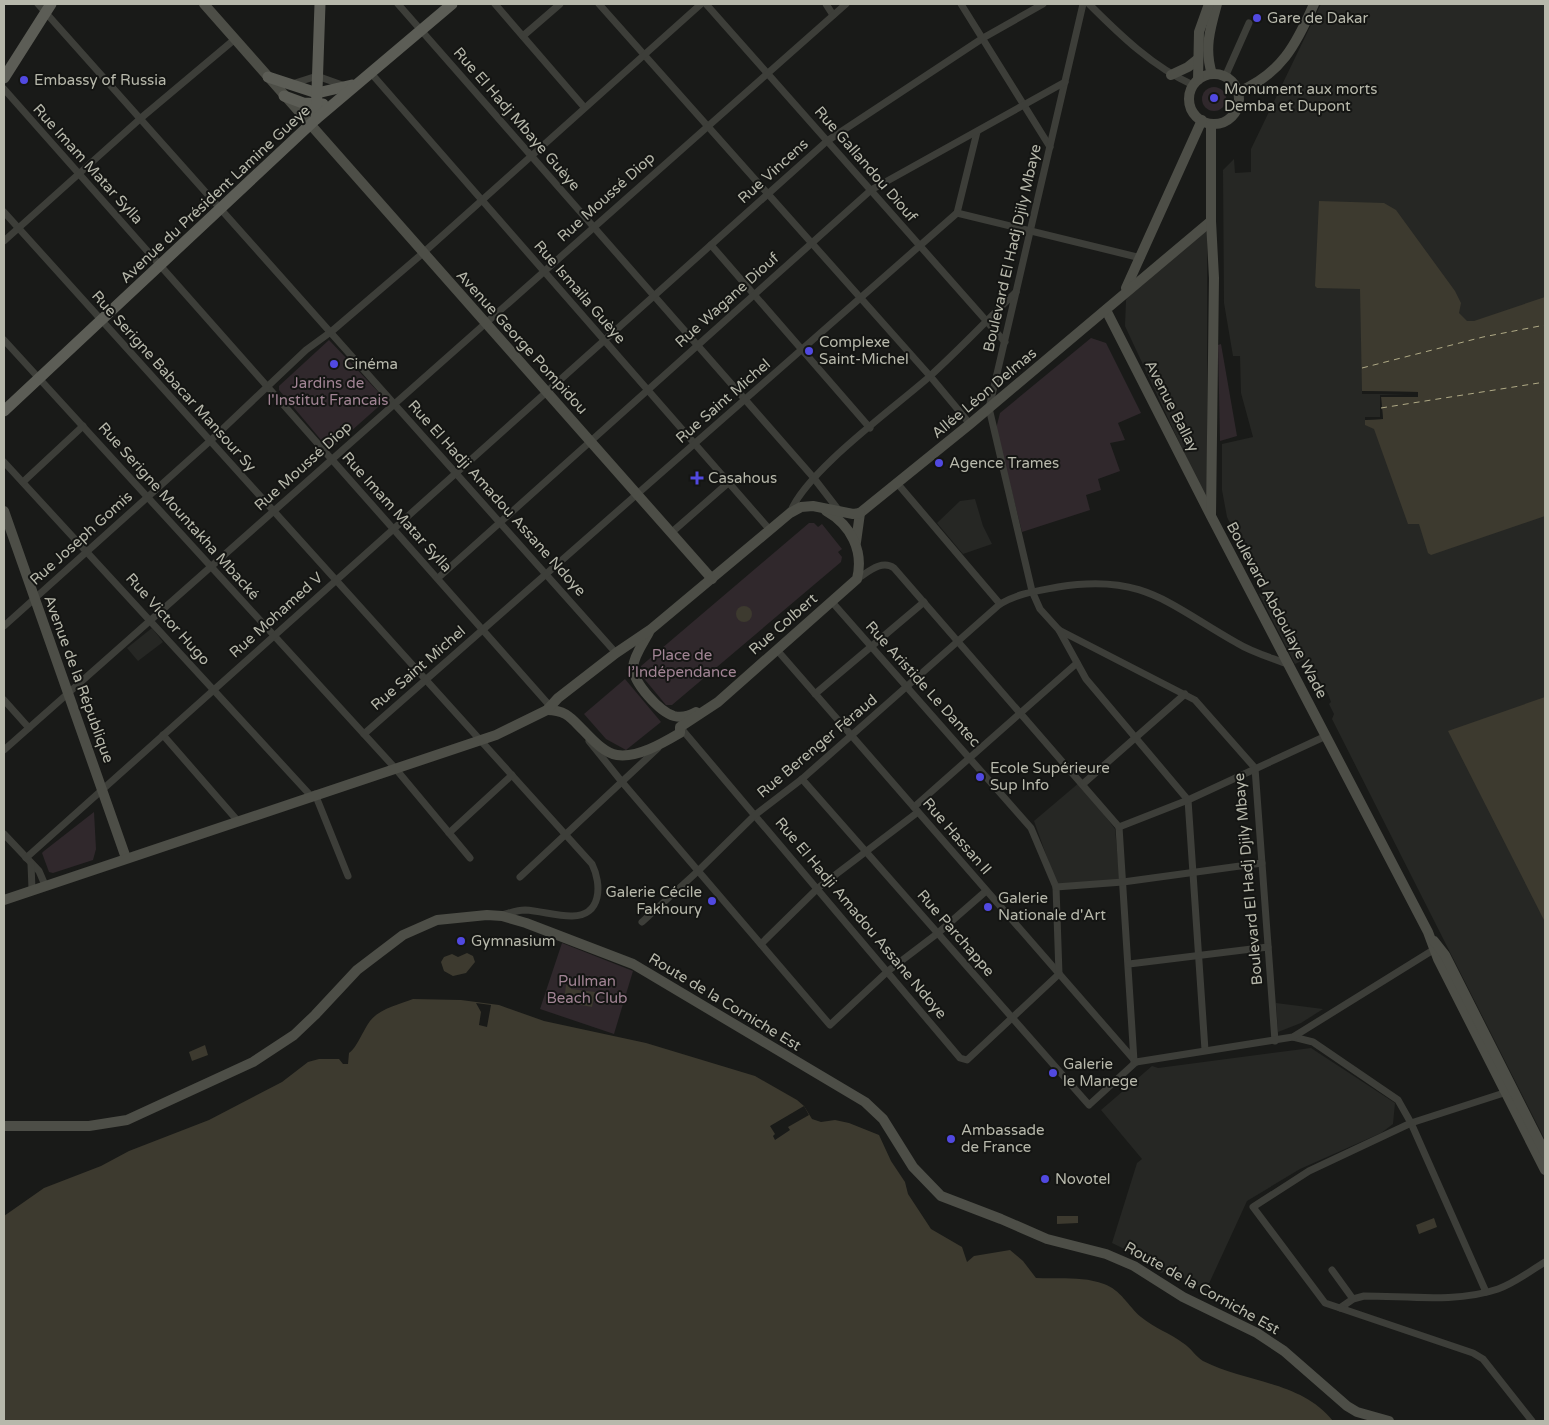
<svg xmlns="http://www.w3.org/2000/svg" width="1549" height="1425" font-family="'Varela Round',sans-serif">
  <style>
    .built { fill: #262724 }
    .green { fill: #30282c }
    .water { fill: #3d3a2f }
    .pier { fill: #191a18 }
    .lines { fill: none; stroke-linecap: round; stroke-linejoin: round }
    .ferry { stroke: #b0aa86; stroke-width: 1; stroke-dasharray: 6 5; stroke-linecap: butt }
    .street { stroke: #3d3e39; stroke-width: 7 }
    .secondary { stroke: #4d4e47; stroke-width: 10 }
    .primary { stroke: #5c5d56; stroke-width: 11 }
    .poi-dot { fill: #5149e1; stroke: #141513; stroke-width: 2 }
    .labels { text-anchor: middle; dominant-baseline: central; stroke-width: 4; stroke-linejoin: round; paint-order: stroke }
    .poi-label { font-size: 15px; fill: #b7b8ab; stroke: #141513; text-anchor: start }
    .street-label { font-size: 15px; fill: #b7b8ab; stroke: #141513 }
    .park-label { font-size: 15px; fill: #a18494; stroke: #141513 }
  </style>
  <rect width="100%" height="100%" fill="#191a18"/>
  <!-- built -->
  <g class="built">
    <polygon points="1321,4 1545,4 1545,1140 1332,719 1334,714 1329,704 1331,702 1328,694 1306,659 1295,664 1259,594 1263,592 1227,517 1222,490 1222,444 1253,437 1241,393 1240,356 1233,356 1224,303 1223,170 1234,159 1235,173 1251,172 1251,149"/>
    <polygon points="1207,230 1207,502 1125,326 1126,300 1131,293"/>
    <polygon points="975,499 983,526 992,544 963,554 937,523 960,501"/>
    <polygon points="152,628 163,642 138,661 127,648"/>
    <polygon points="1080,782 1115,829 1120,882 1058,888 1034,821"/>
    <polygon points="1276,1003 1323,1009 1301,1023 1278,1032"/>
    <polygon points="1311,1048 1395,1103 1393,1124 1381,1133 1300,1169 1247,1201 1206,1290 1166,1269 1162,1273 1159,1272 1149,1261 1112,1243 1137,1163 1142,1159 1101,1110 1152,1066 1158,1068"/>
  </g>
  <!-- green -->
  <g class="green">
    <circle cx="1214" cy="99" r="12"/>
    <polygon points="1091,338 1106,343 1141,413 1118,423 1125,440 1110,443 1120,471 1098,479 1101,490 1086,495 1090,510 1022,532 996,429 1000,413"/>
    <polygon points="329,340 386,400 332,448 327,447 279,390 279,386"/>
    <polygon points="1221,344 1237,436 1220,441 1218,345"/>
    <polygon points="809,523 814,523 818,527 822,524 842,549 838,552 842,557 841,562 672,705 666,705 641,675 641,666"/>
    <polygon points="625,679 661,722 626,750 606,739 584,714"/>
    <polygon points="94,812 96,849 93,860 53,873 49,872 42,853 44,851"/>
    <polygon points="562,943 633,971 614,1034 540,1009"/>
  </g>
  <!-- water -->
  <g class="water">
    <polygon points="1319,201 1384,203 1396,210 1455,291 1461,303 1459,313 1467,321 1474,321 1545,297 1545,516 1431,555 1428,553 1419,524 1408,524 1374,429 1365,425 1365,420 1383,419 1381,397 1418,397 1418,392 1362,391 1360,289 1317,288 1315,286"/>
    <circle cx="744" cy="614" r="8"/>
    <polygon points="1545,697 1545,922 1448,731"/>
    <polygon points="467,953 473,956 475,962 466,973 453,976 444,971 441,962 444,957 452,954 458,957"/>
    <polygon points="566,985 571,985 571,989 595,992 592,1007 564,1002"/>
    <path d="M413,999L461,1000L499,1005L544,1021L646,1043L755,1076L797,1100L804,1106L812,1119L821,1122L835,1120L849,1123L879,1135L891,1161L905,1182L908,1194L931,1229L962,1247L967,1262L974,1256L1010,1250L1023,1261L1036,1278C1059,1279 1083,1276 1104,1284C1121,1290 1128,1306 1141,1317C1154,1328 1170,1333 1183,1343C1191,1348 1195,1356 1203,1361C1246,1383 1301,1381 1333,1421H4V1216L44,1188L101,1166L129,1151L209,1120L282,1082L308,1062L319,1059H339L343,1064H348L349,1053C356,1049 364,1029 370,1021C379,1009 400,1004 413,999Z"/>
    <polygon points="205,1045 208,1055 192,1061 189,1052"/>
    <polygon points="1057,1216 1078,1216 1078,1223 1057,1224"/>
    <polygon points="1434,1218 1437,1227 1419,1234 1416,1225"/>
  </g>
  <!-- pier -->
  <g class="pier">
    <polygon points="1362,391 1418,392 1418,397 1381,397 1383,419 1365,420 1365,417 1380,417 1380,395 1408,394 1362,394"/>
    <polygon points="476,1003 491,1005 487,1027 479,1025 481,1012"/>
    <polygon points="804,1106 809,1115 788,1127 790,1130 775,1140 773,1136 775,1134 770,1126"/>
  </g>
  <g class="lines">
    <!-- ferry -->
    <g class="ferry">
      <polyline points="1362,368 1483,337 1545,325"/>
      <polyline points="1381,408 1545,382"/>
    </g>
    <!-- street -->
    <g class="street">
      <polyline points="38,4 616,653"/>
      <polyline points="398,4 813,477 840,512"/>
      <polyline points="495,4 584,107"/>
      <polyline points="599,4 930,376 970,424"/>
      <polyline points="706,4 1005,342"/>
      <polyline points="826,4 833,15"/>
      <polyline points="961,4 1050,147"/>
      <polyline points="1083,4 989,408 1032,591 1040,609 1059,630 1195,700 1255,768 1275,1041"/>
      <path d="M1089,4C1120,35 1153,67 1193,85"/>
      <polyline points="523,36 560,4"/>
      <polyline points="370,72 770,530"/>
      <polyline points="1225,77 1249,23"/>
      <polyline points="292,84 317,76 345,86"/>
      <polyline points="4,89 550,706"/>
      <path d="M4,212L592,864C602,884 602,917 571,916C556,916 541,911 525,910C517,910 510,913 502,915"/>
      <polyline points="957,213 1141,258"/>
      <polyline points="957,213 977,132"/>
      <polyline points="4,241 141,118 235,39"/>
      <polyline points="711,245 870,428"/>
      <polyline points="4,340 395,768 470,858"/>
      <polyline points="4,462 311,796"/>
      <polyline points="23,482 83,426"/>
      <polyline points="897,483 1000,604"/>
      <path d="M790,513C805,472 894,408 929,377C959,350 987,320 1016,292"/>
      <polyline points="671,533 728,483"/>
      <polyline points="438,578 871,190 1065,82"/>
      <path d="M857,579C868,572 882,559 894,568L1119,827"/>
      <polyline points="4,626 210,441 306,350 332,331 423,253 701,4"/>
      <polyline points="1059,630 1086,679 1188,800 1205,1050"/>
      <polyline points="777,650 1136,1062"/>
      <polyline points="815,694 924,602"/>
      <polyline points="4,700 29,728"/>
      <polyline points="680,727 960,1058 967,1060 1059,974 1056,887 1031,828 832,602"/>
      <polyline points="364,734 957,213"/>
      <polyline points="163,735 237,820"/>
      <polyline points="589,741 622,782 830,1025 888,971 938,933 986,891"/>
      <polyline points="4,750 846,4"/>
      <polyline points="802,779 1089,1105 1136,1062"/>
      <polyline points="1084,783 1185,694"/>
      <polyline points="315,794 348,876"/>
      <polyline points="914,807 1077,663"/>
      <polyline points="1119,827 1134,1061"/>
      <polyline points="1119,827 1188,800 1326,736"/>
      <polyline points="449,833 512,775"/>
      <polyline points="4,834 39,871 45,885"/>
      <polyline points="26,858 827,141 983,38 1043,4"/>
      <polyline points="31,864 32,889"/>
      <polyline points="520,877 658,748"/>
      <polyline points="1056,887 1123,882 1262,863"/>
      <path d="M642,922L698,871L755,815L802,779L1000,604C1019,593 1037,591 1058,587C1143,573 1168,604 1237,643C1253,653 1273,658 1290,665"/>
      <polyline points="761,944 818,888 918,812"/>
      <polyline points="1129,964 1268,947"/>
      <polyline points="1293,1037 1313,1042 1398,1100 1411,1123 1486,1292"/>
      <polyline points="1136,1062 1293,1037 1438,947"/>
      <path d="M1510,1091L1411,1123L1309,1171L1253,1207L1325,1303L1340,1308L1353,1299L1364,1296C1407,1296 1457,1303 1498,1289C1515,1283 1530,1271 1545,1262"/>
      <polyline points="1332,1270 1353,1299"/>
      <polyline points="1340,1308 1473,1353 1483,1359 1532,1421"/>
    </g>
    <!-- secondary -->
    <g class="secondary">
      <polyline points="204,4 712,579"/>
      <path d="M1212,74C1204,49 1210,29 1217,4"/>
      <circle cx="1214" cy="99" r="25"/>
      <polyline points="1171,75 1188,67 1198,59"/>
      <polyline points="1198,80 1199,32 1209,4"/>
      <path d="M1238,92C1281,74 1296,45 1314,4"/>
      <polyline points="1126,288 1202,120"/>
      <polyline points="1106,310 1211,516 1428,932 1438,959 1545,1170"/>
      <polyline points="4,511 126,858"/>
      <polyline points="860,513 970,424 1211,221"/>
      <polyline points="1211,515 1214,278 1211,221 1211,124"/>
      <polyline points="856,542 860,513"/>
      <path d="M649,632C644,642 634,655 633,667C633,683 660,712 674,716C682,718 689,716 696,712"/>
      <path d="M547,710C566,710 571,718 583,730C592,739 604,753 617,755C638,758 663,743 680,733V727L718,702L857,579C864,551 851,525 826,511"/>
      <polyline points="4,900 496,735 547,710 558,698 616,653 650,630 790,513 801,507 813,506 853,514 860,513"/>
      <polyline points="1434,941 1445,955 1545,1153"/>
      <polyline points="4,1126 89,1126 127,1120 253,1062 294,1035 315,1015 357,970 403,935 437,920 487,915 502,916 526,923 633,964 865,1102 883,1119 913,1167 941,1196 1001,1219 1047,1239 1106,1254 1134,1266 1183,1297 1257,1333 1284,1351 1347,1406 1357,1412 1389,1421"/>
    </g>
    <!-- primary -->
    <g class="primary">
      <polyline points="268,77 317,93 352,85"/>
      <polyline points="4,78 51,4"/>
      <polyline points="284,96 303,103 323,104"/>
      <polyline points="316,119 320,4"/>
      <polyline points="4,411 316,119 452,4"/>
    </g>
  </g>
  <!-- markers -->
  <g class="poi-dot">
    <circle cx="1257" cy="18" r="5"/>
    <circle cx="24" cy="80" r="5"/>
    <circle cx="1214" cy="98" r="5"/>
    <circle cx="809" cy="351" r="5"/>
    <circle cx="334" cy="364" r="5"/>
    <circle cx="939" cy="463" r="5"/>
    <path d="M694.5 470.5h5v5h5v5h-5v5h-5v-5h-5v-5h5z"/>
    <circle cx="980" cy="777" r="5"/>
    <circle cx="712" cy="901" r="5"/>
    <circle cx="988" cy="907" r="5"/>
    <circle cx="461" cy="941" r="5"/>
    <circle cx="1053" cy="1073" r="5"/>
    <circle cx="951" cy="1139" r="5"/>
    <circle cx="1045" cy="1179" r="5"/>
  </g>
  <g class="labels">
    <!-- poi labels -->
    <g class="poi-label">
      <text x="1267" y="18">Gare de Dakar</text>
      <text x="34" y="80">Embassy of Russia</text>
      <text x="1224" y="89">Monument aux morts<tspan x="1224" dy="17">Demba et Dupont</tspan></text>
      <text x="819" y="342">Complexe<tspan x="819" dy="17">Saint-Michel</tspan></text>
      <text x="344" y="364">Cinéma</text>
      <text x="949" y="463">Agence Trames</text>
      <text x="708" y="478">Casahous</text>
      <text x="990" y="768">Ecole Supérieure<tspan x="990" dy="17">Sup Info</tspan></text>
      <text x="702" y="892" text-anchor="end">Galerie Cécile<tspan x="702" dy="17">Fakhoury</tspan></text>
      <text x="998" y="898">Galerie<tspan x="998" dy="17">Nationale d'Art</tspan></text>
      <text x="471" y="941">Gymnasium</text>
      <text x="1063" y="1064">Galerie<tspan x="1063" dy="17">le Manege</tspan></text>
      <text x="961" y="1130">Ambassade<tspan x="961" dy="17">de France</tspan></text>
      <text x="1055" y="1179">Novotel</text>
    </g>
    <!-- street labels -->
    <g class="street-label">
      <text transform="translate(517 119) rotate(49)">Rue El Hadj Mbaye Guèye</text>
      <text transform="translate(88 164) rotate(48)">Rue Imam Matar Sylla</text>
      <text transform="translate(866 164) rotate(49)">Rue Gallandou Diouf</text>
      <text transform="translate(773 171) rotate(-42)">Rue Vincens</text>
      <text transform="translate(215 194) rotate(-43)">Avenue du Président Lamine Gueye</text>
      <text transform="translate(606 197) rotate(-42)">Rue Moussé Diop</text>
      <text transform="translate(1012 248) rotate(-77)">Boulevard El Hadj Djily Mbaye</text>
      <text transform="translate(580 292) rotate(49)">Rue Ismaila Guèye</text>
      <text transform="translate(727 300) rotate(-42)">Rue Wagane Diouf</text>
      <text transform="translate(522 342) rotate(48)">Avenue George Pompidou</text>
      <text transform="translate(174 381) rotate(48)">Rue Serigne Babacar Mansour Sy</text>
      <text transform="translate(984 393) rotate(-40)">Allée Léon Delmas</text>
      <text transform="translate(723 401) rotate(-41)">Rue Saint Michel</text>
      <text transform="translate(1172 406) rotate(63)">Avenue Ballay</text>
      <text transform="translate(303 466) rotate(-42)">Rue Moussé Diop</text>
      <text transform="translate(497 498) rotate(48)">Rue El Hadji Amadou Assane Ndoye</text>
      <text transform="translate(179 511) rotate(48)">Rue Serigne Mountakha Mbacké</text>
      <text transform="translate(397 512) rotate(48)">Rue Imam Matar Sylla</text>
      <text transform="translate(81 538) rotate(-42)">Rue Joseph Gomis</text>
      <text transform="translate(1277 610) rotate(62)">Boulevard Abdoulaye Wade</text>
      <text transform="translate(276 615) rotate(-42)">Rue Mohamed V</text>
      <text transform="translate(168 619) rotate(48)">Rue Victor Hugo</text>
      <text transform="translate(783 624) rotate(-41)">Rue Colbert</text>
      <text transform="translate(418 668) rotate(-41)">Rue Saint Michel</text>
      <text transform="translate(79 679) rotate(70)">Avenue de la République</text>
      <text transform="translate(923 684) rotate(48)">Rue Aristide Le Dantec</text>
      <text transform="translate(817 746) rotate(-40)">Rue Berenger Féraud</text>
      <text transform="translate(957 836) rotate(49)">Rue Hassan ll</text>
      <text transform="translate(1248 879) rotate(-95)">Boulevard El Hadj Djily Mbaye</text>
      <text transform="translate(861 918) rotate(50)">Rue El Hadji Amadou Assane Ndoye</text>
      <text transform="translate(956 933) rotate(49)">Rue Parchappe</text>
      <text transform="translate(725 1002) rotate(31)">Route de la Corniche Est</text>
      <text transform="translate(1202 1288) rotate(29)">Route de la Corniche Est</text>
    </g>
    <!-- park labels -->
    <g class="park-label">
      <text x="328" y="383">Jardins de<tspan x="328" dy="17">l'Institut Francais</tspan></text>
      <text x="682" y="655">Place de<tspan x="682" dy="17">l’Indépendance</tspan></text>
      <text x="587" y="981">Pullman<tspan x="587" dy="17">Beach Club</tspan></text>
    </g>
  </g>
  <!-- border -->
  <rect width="1549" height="1425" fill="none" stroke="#b7b8ab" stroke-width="10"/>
</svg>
